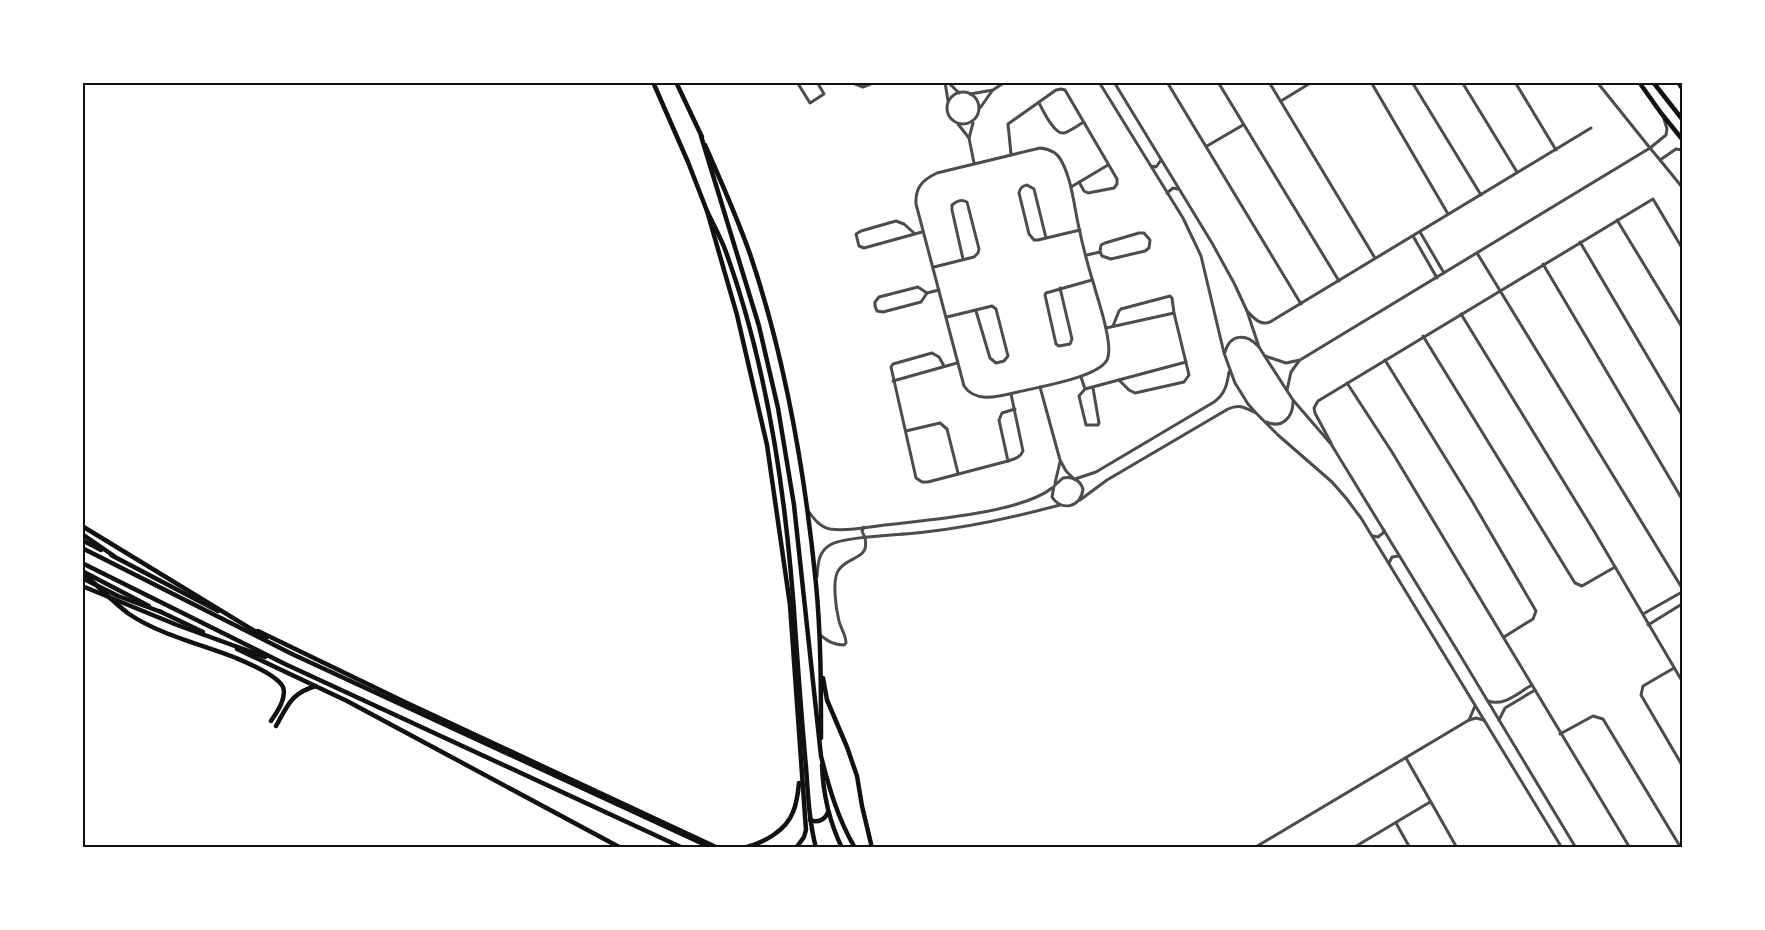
<svg xmlns="http://www.w3.org/2000/svg" width="1765" height="930" font-family="Montserrat,sans-serif">
  <style>
    .lines { fill: none; stroke-linecap: round; stroke-linejoin: round }
    .minor { stroke: #4c4c4c; stroke-width: 3 }
    .tertiary { stroke: #4c4c4c; stroke-width: 3 }
    .primary { stroke: #111; stroke-width: 4.5 }
    .trunk { stroke: #111; stroke-width: 4.5 }
    .motorway { stroke: #111; stroke-width: 4.5 }
    .neatline { fill: none; stroke: #111; stroke-width: 2 }
  </style>
  <rect width="100%" height="100%" fill="#fff"/>
  <g class="lines">
    <!-- minor -->
    <g class="minor">
      <polyline points="797,82 810,103 824,94 817,82"/>
      <polyline points="850,82 863,87 875,82"/>
      <polyline points="945,82 948,101"/>
      <polyline points="948,82 959,93"/>
      <polyline points="1167,82 1301,304"/>
      <polyline points="1218,82 1339,281"/>
      <polyline points="1269,82 1375,258"/>
      <polyline points="1371,82 1448,214"/>
      <polyline points="1412,82 1481,195"/>
      <polyline points="1462,82 1517,172"/>
      <polyline points="1515,82 1556,150"/>
      <polyline points="1597,82 1650,148"/>
      <circle cx="963" cy="108" r="16"/>
      <polyline points="970,94 993,90 1005,82"/>
      <polyline points="1281,101 1312,82"/>
      <path d="M1039,103C1043,110 1054,135 1064,133C1070,131 1077,126 1082,123"/>
      <polyline points="980,108 992,91"/>
      <polyline points="958,124 969,138 974,163"/>
      <polyline points="969,138 973,123"/>
      <polyline points="1207,146 1243,125"/>
      <path d="M1040,148C1050,149 1058,153 1062,162C1072,181 1074,206 1079,228C1083,247 1088,266 1094,285C1098,300 1103,314 1106,329C1108,338 1111,352 1107,360C1097,378 1038,387 1018,392C1000,396 976,404 964,386L916,204C915,188 922,180 937,173Z"/>
      <polyline points="1011,154 1008,124 1056,90 1061,89 1065,90 1117,179 1117,184 1114,188 1088,193 1084,191 1079,182"/>
      <polyline points="1660,160 1682,187"/>
      <polyline points="1071,187 1108,165"/>
      <polyline points="1617,220 1682,327"/>
      <polyline points="1420,232 1444,273"/>
      <polyline points="914,233 904,224 896,221 861,231 856,234 859,246 864,248 922,232"/>
      <polygon points="1139,233 1144,233 1150,240 1149,248 1145,251 1111,259 1102,256 1100,252 1101,245 1105,243"/>
      <polyline points="1413,236 1437,278"/>
      <path d="M1046,238L1034,189L1027,185C1022,186 1020,188 1019,193L1029,234L1034,240H1038L1080,230"/>
      <polyline points="1580,242 1682,415"/>
      <polyline points="1477,253 1682,588"/>
      <polyline points="1087,255 1100,252"/>
      <polyline points="1543,264 1682,499"/>
      <path d="M934,267L974,257L978,253L979,249L967,202C961,199 957,201 952,205V210L963,259"/>
      <polygon points="918,287 927,293 921,302 883,312 877,311 875,306 875,302 879,297"/>
      <polyline points="1060,288 1072,339 1070,344 1059,346 1056,344 1045,295 1046,293 1092,280"/>
      <polyline points="927,293 939,290"/>
      <path d="M1247,311C1254,318 1260,326 1270,322L1591,128"/>
      <polyline points="1461,314 1594,531 1682,681"/>
      <polyline points="947,317 988,307 992,306 996,309 1008,356 1004,361 996,363 990,358 976,311"/>
      <polyline points="1113,326 1119,311 1121,309 1170,296 1172,298 1174,313 1189,375 1184,382 1135,393 1129,390 1119,380"/>
      <polyline points="1106,328 1174,313"/>
      <polyline points="1423,336 1575,583 1582,586 1615,567"/>
      <polyline points="1385,360 1472,501 1536,611 1533,619 1504,637"/>
      <path d="M944,366L939,357L932,353L893,364L891,367L916,478L922,482H928L1008,461C1014,459 1020,458 1023,451L1011,394"/>
      <polyline points="1081,377 1085,389"/>
      <polyline points="893,381 957,363"/>
      <polyline points="1347,383 1392,452 1630,848"/>
      <polyline points="1040,387 1060,460 1066,471 1074,479"/>
      <polyline points="1093,388 1099,423 1098,425 1086,425 1079,396 1085,389 1186,362"/>
      <polyline points="906,431 940,423 947,429 958,473"/>
      <polyline points="1331,443 1315,413 1314,408 1318,401 1653,199 1682,248"/>
      <polyline points="1008,461 999,420 1002,413 1015,409"/>
      <polyline points="1055,483 1060,462"/>
      <polyline points="1643,614 1682,592"/>
      <polyline points="1648,625 1682,604"/>
      <path d="M820,635C828,641 833,645 844,645L846,643C846,635 841,629 839,621C836,609 832,581 838,571C847,555 870,561 865,538"/>
      <polyline points="1674,668 1643,686 1641,695 1682,765"/>
      <path d="M1488,701C1504,707 1519,692 1532,685"/>
      <polyline points="1499,720 1505,708 1535,690"/>
      <polyline points="1560,734 1593,716 1603,719 1681,848"/>
      <polyline points="1406,758 1457,848"/>
      <polyline points="1396,823 1410,848"/>
      <polyline points="1353,848 1430,802"/>
    </g>
    <!-- tertiary -->
    <g class="tertiary">
      <polyline points="1099,82 1183,218 1201,256 1224,353 1235,383 1248,404 1256,413 1278,435 1332,482 1346,498 1361,518 1562,848"/>
      <polyline points="1114,82 1212,243 1234,283 1247,311 1259,347 1264,355 1293,400 1331,444 1457,650 1576,848"/>
      <polyline points="1650,148 1660,160 1676,149 1682,150"/>
      <polyline points="1151,166 1156,167 1161,160"/>
      <polyline points="1167,193 1173,188 1178,189"/>
      <path d="M1225,352C1230,334 1246,333 1258,346"/>
      <polyline points="1265,356 1286,363 1300,360 1650,148 1666,135 1667,129 1664,119"/>
      <polyline points="1287,390 1291,372 1299,361"/>
      <path d="M1267,422C1282,429 1293,417 1293,402"/>
      <path d="M1063,478C1072,476 1080,480 1083,489C1081,507 1062,512 1052,497L1054,486Z"/>
      <path d="M1075,479L1096,472L1214,402C1225,394 1227,385 1229,372"/>
      <path d="M1080,500L1107,480L1228,409C1239,404 1244,407 1254,412"/>
      <path d="M809,512C814,519 820,527 830,529C847,532 868,527 885,525C927,520 1021,513 1052,488"/>
      <polyline points="864,527 862,531 865,538"/>
      <polyline points="1373,536 1378,537 1383,533 1384,530"/>
      <polyline points="1389,563 1392,557 1399,556"/>
      <path d="M817,577C818,564 818,552 830,545C844,536 906,535 925,532C971,527 1015,517 1060,505"/>
      <polyline points="1469,720 1475,706"/>
      <polyline points="1254,848 1469,720 1476,718 1484,720"/>
    </g>
    <!-- primary -->
    <g class="primary">
      <polyline points="82,540 101,550"/>
      <polyline points="111,555 218,611"/>
      <polyline points="82,571 149,606"/>
      <path d="M84,574C99,587 113,602 129,614C158,634 203,645 236,658C248,663 277,675 283,687C287,698 277,712 271,721"/>
      <polyline points="159,611 203,632"/>
      <polyline points="258,631 407,703 718,848"/>
      <polyline points="237,649 347,701 621,848"/>
      <path d="M276,726C288,705 291,693 316,686"/>
    </g>
    <!-- trunk -->
    <g class="trunk">
      <polyline points="653,82 688,162 707,211 737,315 767,445 790,605 806,830 804,837 796,848"/>
      <polyline points="676,82 702,137"/>
      <path d="M705,145C721,181 737,217 750,254C786,360 805,473 816,584C821,635 821,687 821,738"/>
      <polyline points="823,678 827,700 847,747 857,776 862,806 872,848"/>
      <path d="M822,765C823,794 829,821 842,848"/>
      <path d="M810,820C818,823 825,820 828,812"/>
      <path d="M744,848C763,843 786,831 793,812C797,803 798,793 799,783"/>
    </g>
    <!-- motorway -->
    <g class="motorway">
      <polyline points="1639,82 1661,113 1682,139"/>
      <polyline points="1653,82 1682,119"/>
      <polyline points="1678,82 1682,88"/>
      <path d="M701,136L759,326L778,408L794,505L821,756C829,788 838,819 855,848"/>
      <path d="M707,211C713,224 721,238 726,252C770,374 788,510 796,640C799,682 802,724 806,767C808,794 809,821 816,848"/>
      <polyline points="82,526 266,638"/>
      <polyline points="82,534 114,556"/>
      <polyline points="82,548 292,654 712,848"/>
      <polyline points="82,563 285,664 683,848"/>
      <polyline points="82,578 118,596 161,612"/>
      <polyline points="82,586 177,625 265,657"/>
    </g>
  </g>
  <!-- border -->
  <rect width="1765" height="930" fill="none" stroke="#ffffff" stroke-width="168"/>
  <rect x="84" y="84" width="1597" height="762" class="neatline"/>
</svg>
